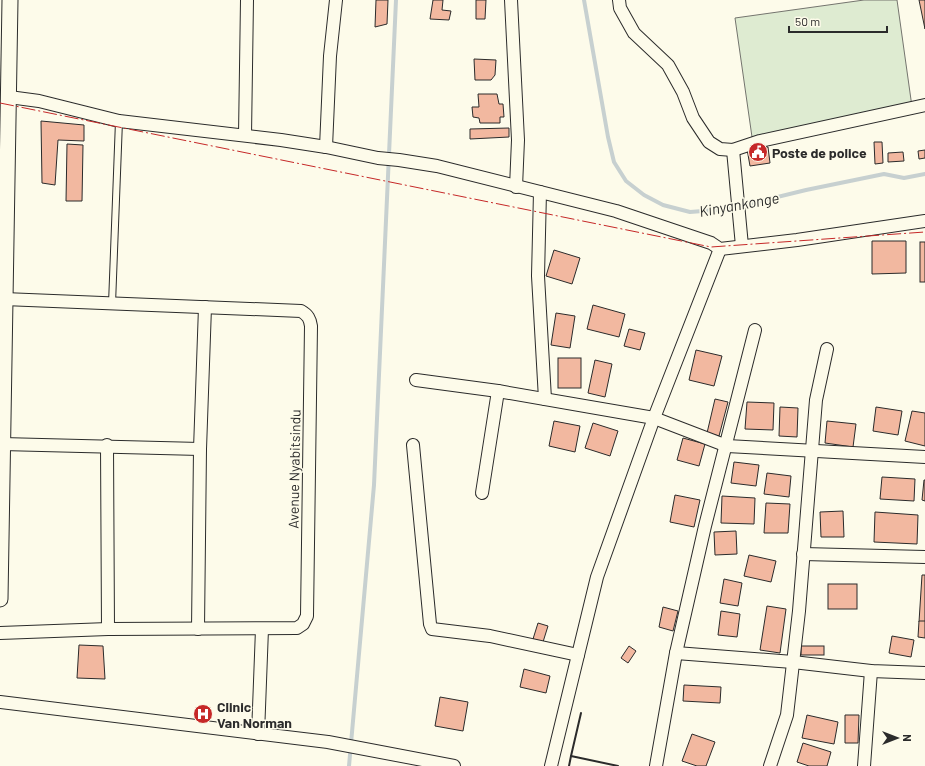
<svg xmlns="http://www.w3.org/2000/svg" width="925" height="766" font-family="Barlow,sans-serif">
  <style>
    .green { fill: #deebd1; stroke: #74746e }
    .lines { fill: none; stroke-linecap: round; stroke-linejoin: round }
    .stream { stroke: #c7d0d0; stroke-width: 4 }
    .building { fill: #f2b8a0; stroke: #2b2b2b }
    .service-casing { stroke: #2b2b2b; stroke-width: 8 }
    .minor-casing { stroke: #2b2b2b; stroke-width: 14 }
    .tertiary-casing { stroke: #2b2b2b; stroke-width: 17 }
    .service { stroke: #fdfbea; stroke-width: 6 }
    .minor { stroke: #fdfbea; stroke-width: 12 }
    .tertiary { stroke: #fdfbea; stroke-width: 15 }
    .wall { stroke: #2b2b2b; stroke-width: 2 }
    .power { stroke: #c62828; stroke-width: 1; stroke-dasharray: 14 3 2 3; stroke-linecap: butt }
    .labels { text-anchor: middle; dominant-baseline: central; stroke-width: 3; stroke-linejoin: round; paint-order: stroke }
    .poi-label { font-size: 14px; font-weight: bold; fill: #2b2b2b; stroke: #fdfbea; text-anchor: start }
    .street-label { font-size: 14px; fill: #2b2b2b; stroke: #fdfbea }
    .water-label { font-size: 15px; font-style: italic; fill: #2b2b2b; stroke: #fdfbea }
  </style>
  <rect width="100%" height="100%" fill="#fdfbea"/>
  <!-- green -->
  <polygon class="green" points="864,0 897,0 913,114 752,137 735,18"/>
  <g class="lines">
    <!-- stream -->
    <g class="stream">
      <polyline points="584,0 608,137 614,162 626,181 644,195 663,205 690,212 728,209 806,190 884,174 904,178 925,174"/>
      <polyline points="349,766 374,485 396,0"/>
    </g>
  </g>
  <!-- building -->
  <g class="building">
    <polygon points="376,0 388,0 387,24 375,27"/>
    <polygon points="433,0 443,0 442,10 451,11 449,20 430,19"/>
    <polygon points="476,0 486,0 485,19 476,19"/>
    <polygon points="919,0 925,0 925,29"/>
    <polygon points="474,59 496,60 495,75 491,80 475,80"/>
    <polygon points="478,94 497,94 499,104 503,104 504,117 500,117 500,123 480,123 479,118 473,117 472,107 479,107"/>
    <polygon points="41,121 84,125 84,141 58,140 55,185 42,183"/>
    <polygon points="509,128 509,137 470,139 470,129"/>
    <polygon points="874,142 882,142 883,163 875,164"/>
    <polygon points="67,144 83,145 82,201 66,201"/>
    <polygon points="768,147 770,163 750,166 747,149"/>
    <polygon points="925,150 925,158 919,159 918,151"/>
    <polygon points="903,152 904,161 888,162 888,153"/>
    <polygon points="872,241 906,241 906,273 872,274"/>
    <rect x="920" y="242" width="5" height="40"/>
    <polygon points="554,250 580,258 572,284 546,276"/>
    <polygon points="593,305 625,314 619,337 587,329"/>
    <polygon points="556,313 575,316 570,348 551,345"/>
    <polygon points="629,329 645,333 640,350 624,346"/>
    <polygon points="696,350 722,356 714,386 689,380"/>
    <rect x="558" y="358" width="23" height="30"/>
    <polygon points="595,360 612,364 605,397 588,393"/>
    <polygon points="715,399 728,402 719,436 707,433"/>
    <polygon points="747,402 774,403 773,430 745,429"/>
    <polygon points="780,407 798,408 797,437 779,436"/>
    <polygon points="876,407 902,411 898,435 873,431"/>
    <polygon points="912,411 925,413 925,446 905,441"/>
    <polygon points="554,421 580,426 575,452 549,446"/>
    <polygon points="827,421 856,424 853,447 825,443"/>
    <polygon points="593,423 618,431 610,456 585,448"/>
    <polygon points="683,438 705,444 699,466 677,460"/>
    <polygon points="734,462 759,465 756,486 731,483"/>
    <polygon points="767,473 791,476 789,497 764,494"/>
    <polygon points="882,477 915,479 914,501 880,499"/>
    <polygon points="924,480 925,480 925,501 922,500"/>
    <polygon points="675,495 700,500 694,527 670,522"/>
    <polygon points="722,496 755,498 754,524 721,523"/>
    <polygon points="766,503 790,504 788,533 764,533"/>
    <polygon points="843,511 844,537 821,537 820,512"/>
    <polygon points="875,512 918,515 917,544 874,542"/>
    <polygon points="736,531 737,554 715,555 714,532"/>
    <polygon points="749,555 776,561 771,582 744,576"/>
    <polygon points="922,575 925,575 925,622 919,622"/>
    <polygon points="724,579 742,583 738,606 720,603"/>
    <rect x="828" y="584" width="29" height="25"/>
    <polygon points="767,606 786,609 780,653 760,650"/>
    <polygon points="663,607 678,611 673,631 659,627"/>
    <polygon points="721,611 740,614 737,637 718,635"/>
    <polygon points="919,621 925,621 925,638 918,637"/>
    <polygon points="538,623 548,626 543,642 533,639"/>
    <polygon points="892,636 914,640 911,657 889,653"/>
    <polygon points="79,645 103,646 105,679 77,678"/>
    <polygon points="629,646 636,651 628,663 621,658"/>
    <rect x="801" y="646" width="23" height="9"/>
    <polygon points="524,669 550,676 546,693 520,687"/>
    <polygon points="684,685 721,687 720,703 683,701"/>
    <polygon points="440,697 468,702 463,731 435,726"/>
    <polygon points="807,715 838,722 834,744 802,738"/>
    <polygon points="845,715 859,715 858,743 845,743"/>
    <polygon points="692,734 715,742 706,766 697,766 682,761"/>
    <polygon points="803,743 831,752 827,766 809,766 797,762"/>
  </g>
  <g class="lines">
    <defs>
      <polyline id="service" points="112,304 119,121"/>
      <g id="minor">
        <polyline points="511,0 518,140 516,187"/>
        <polyline points="619,0 620,8 634,33 668,65 683,92 693,118 709,142 720,149 733,150 760,141 925,105"/>
        <polyline points="9,97 39,101 119,121 281,140 326,147 378,158 399,160 437,166 616,211 711,243 720,249 797,240 925,221"/>
        <polyline points="245,135 247,0"/>
        <polyline points="326,147 330,56 336,0"/>
        <polyline points="733,150 742,246"/>
        <polyline points="540,192 538,276 545,399"/>
        <polyline points="416,380 498,391 654,418 727,446 925,457"/>
        <polyline points="2,444 200,449"/>
        <polyline points="107,445 108,629"/>
        <polyline points="413,445 430,624 432,629 490,636 578,655"/>
        <polyline points="482,493 498,391"/>
        <polyline points="803,554 925,557"/>
        <polyline points="198,629 200,449 205,307"/>
        <path d="M0,633L108,629L297,628L303,624L307,616L311,326C310,319 308,315 301,311L4,299"/>
        <polyline points="676,653 793,662 871,671 925,673"/>
        <polyline points="0,702 328,742 454,766"/>
        <polyline points="258,734 262,629"/>
        <polyline points="551,766 597,577 654,418 720,249"/>
        <polyline points="656,766 676,653 705,526 755,330"/>
        <polyline points="770,766 787,715 799,611 816,400 827,349"/>
        <polyline points="864,766 871,671"/>
      </g>
      <polyline id="tertiary" points="0,599 10,0"/>
    </defs>
    <!-- service casing -->
    <use href="#service" class="service-casing"/>
    <!-- minor casing -->
    <use href="#minor" class="minor-casing"/>
    <!-- tertiary casing -->
    <use href="#tertiary" class="tertiary-casing"/>
    <!-- service -->
    <use href="#service" class="service"/>
    <!-- minor -->
    <use href="#minor" class="minor"/>
    <!-- tertiary -->
    <use href="#tertiary" class="tertiary"/>
    <!-- wall -->
    <g class="wall">
      <polyline points="571,756 581,713"/>
      <polyline points="569,766 571,756 618,766"/>
    </g>
    <!-- power -->
    <polyline class="power" points="0,103 711,247 925,232"/>
  </g>
  <!-- icons -->
  <defs>
    <symbol id="civic-disc" viewBox="-11 -11 22 22"><circle r="9.5" fill="#c62828" stroke="#fdfbea"/><path d="M-.6-6.5H3V-4.5H.6V-3L4-1V1h2V6H-6V1h2V-1L-.6-3ZM-1.2 2.5V6h2.4V2.5Z" fill="#fff"/></symbol>
    <symbol id="hospital-disc" viewBox="-11 -11 22 22"><circle r="9.5" fill="#c62828" stroke="#fdfbea"/><path d="M-5-5h3v3.5h4V-5h3V5h-3V1.5h-4V5h-3Z" fill="#fff"/></symbol>
  </defs>
  <g fill-rule="evenodd">
    <use href="#civic-disc" x="747" y="141" width="22" height="22"/>
    <use href="#hospital-disc" x="192" y="703" width="22" height="22"/>
  </g>
  <g class="labels">
    <!-- poi labels -->
    <g class="poi-label">
      <text x="772" y="152">Poste de police</text>
      <text x="217" y="706">Clinic<tspan x="217" dy="16">Van Norman</tspan></text>
    </g>
    <!-- street labels -->
    <g class="street-label">
      <text transform="translate(294 469) rotate(-89)">Avenue Nyabitsindu</text>
    </g>
    <!-- water labels -->
    <g class="water-label">
      <text transform="translate(739 204) rotate(-10)">Kinyankonge</text>
    </g>
  </g>
  <!-- north arrow -->
  <g transform="translate(897 738) rotate(90)" stroke="#fdfbea" stroke-width="3" paint-order="stroke">
  <path d="M0-3L7 15L0 10L-7 15Z" fill="#2b2b2b"/>
  <text y="-6" font-size="11" font-weight="bold" text-anchor="middle" fill="#2b2b2b">N</text>
  </g>
  <!-- scale -->
  <path d="M789 26v6h98v-6" fill="none" stroke="#2b2b2b" stroke-width="2"/>
  <text x="795" y="26" font-size="12" fill="#2b2b2b" stroke="#fdfbea" stroke-width="3" paint-order="stroke">50 m</text>
</svg>
